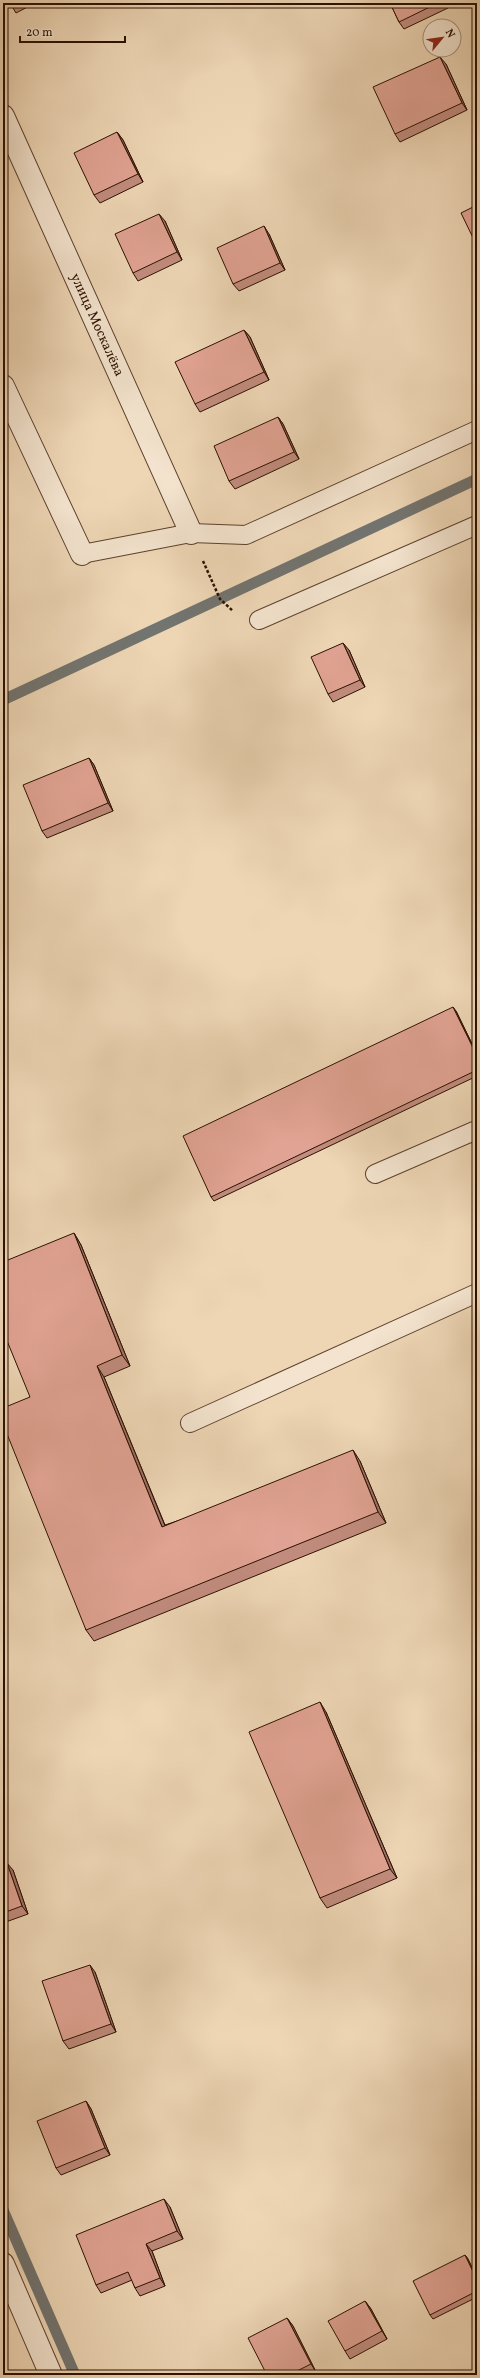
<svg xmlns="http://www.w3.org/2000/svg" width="480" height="2378" font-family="Vollkorn,serif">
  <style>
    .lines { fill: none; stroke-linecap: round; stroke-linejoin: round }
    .stream { stroke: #727470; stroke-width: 11 }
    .service-casing { stroke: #5c422d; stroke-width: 20 }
    .minor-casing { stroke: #5c422d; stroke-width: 24 }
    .path { stroke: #2c1000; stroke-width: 2.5; stroke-dasharray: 3 2; stroke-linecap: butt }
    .service { stroke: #f4e4cf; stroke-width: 18 }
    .minor { stroke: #f4e4cf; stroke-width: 22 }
    .wall { fill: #c28c7e; stroke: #2c1000 }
    .shaded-wall { fill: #9e7267; stroke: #2c1000 }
    .building { fill: #e1a393; stroke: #2c1000 }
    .labels { text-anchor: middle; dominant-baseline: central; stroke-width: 4; stroke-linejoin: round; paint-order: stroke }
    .street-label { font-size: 14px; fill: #2c1000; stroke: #f4e4cf }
  </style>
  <rect width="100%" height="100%" fill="#eed6b5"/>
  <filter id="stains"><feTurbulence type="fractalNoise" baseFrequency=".005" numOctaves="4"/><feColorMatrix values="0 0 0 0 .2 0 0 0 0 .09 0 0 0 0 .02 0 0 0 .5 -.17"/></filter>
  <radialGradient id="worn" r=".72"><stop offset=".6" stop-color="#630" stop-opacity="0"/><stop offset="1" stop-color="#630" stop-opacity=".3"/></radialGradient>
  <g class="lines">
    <!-- stream -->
    <g class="stream">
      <polyline points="3,700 477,479"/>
      <polyline points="3,2210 75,2375"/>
    </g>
    <defs>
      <g id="service">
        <polyline points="82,554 191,533 246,535 477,430"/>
        <polyline points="259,620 477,525"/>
        <polyline points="375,1174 474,1131 477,1135"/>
        <polyline points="190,1423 477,1293"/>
      </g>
      <g id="minor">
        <path id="s1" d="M3,116L191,533"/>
        <polyline points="3,386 82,554"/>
        <polyline points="3,2264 51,2375"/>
      </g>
    </defs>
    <!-- service casing -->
    <use href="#service" class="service-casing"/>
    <!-- minor casing -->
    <use href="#minor" class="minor-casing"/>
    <!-- path -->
    <polyline class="path" points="203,561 220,599 233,611"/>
    <!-- service -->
    <use href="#service" class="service"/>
    <!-- minor -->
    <use href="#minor" class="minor"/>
  </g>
  <!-- wall -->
  <g class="wall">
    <polygon points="10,3 35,3 16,13"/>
    <polygon points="390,3 445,3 448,8 404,29 399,22"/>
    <polygon points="446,64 467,110 400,142 395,134"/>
    <polygon points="117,132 123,140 143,182 100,203 94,195"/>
    <polygon points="165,221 182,260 138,281 133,273"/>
    <polygon points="269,234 285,270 239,291 233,284"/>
    <polygon points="244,330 250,337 269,380 200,412 195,404"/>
    <polygon points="278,417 283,424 299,459 235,489 229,481"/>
    <polygon points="349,650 365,687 333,702 328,694"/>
    <polygon points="89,758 94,765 113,811 47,838 42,831"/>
    <polygon points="456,1011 477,1054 477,1076 214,1201 211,1197"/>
    <polygon points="74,1233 81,1245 130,1366 104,1377 165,1525 360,1461 386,1523 94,1641 86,1630 30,1397"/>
    <polygon points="326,1712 397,1878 327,1908 320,1898"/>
    <polygon points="3,1864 13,1870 28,1914 3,1923"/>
    <polygon points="95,1972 116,2032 69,2049 63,2041"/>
    <polygon points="86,2101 91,2109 110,2155 61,2175 56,2168"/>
    <polygon points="170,2207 183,2239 152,2251 165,2286 140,2296 135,2288 132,2280 101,2293 96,2285"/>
    <polygon points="465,2255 468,2259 477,2278 477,2297 433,2319 430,2315"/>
    <polygon points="365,2301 371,2309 387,2339 350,2359 345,2351"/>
    <polygon points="287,2318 293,2326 316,2372 310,2375 267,2375"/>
  </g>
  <!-- shaded-wall -->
  <g class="shaded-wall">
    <polygon points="440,57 446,64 467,110 462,103"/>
    <polygon points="117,132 123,140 143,182 138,174"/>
    <polygon points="159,214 165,221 182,260 177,252"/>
    <polygon points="264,226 269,234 285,270 280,263"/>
    <polygon points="244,330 250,337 269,380 264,372"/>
    <polygon points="278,417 283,424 299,459 294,452"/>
    <polygon points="343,643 349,650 365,687 360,680"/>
    <polygon points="89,758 94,765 113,811 108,803"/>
    <polygon points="453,1007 456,1011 477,1054 477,1056"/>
    <polygon points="74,1233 81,1245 130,1366 122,1355"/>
    <polygon points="97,1366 104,1377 170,1538 162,1527"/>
    <polygon points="353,1450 360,1461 386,1523 378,1512"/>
    <polygon points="320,1702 326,1712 397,1878 390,1869"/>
    <polygon points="7,1863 13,1870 28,1914 22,1906"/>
    <polygon points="90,1965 95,1972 116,2032 111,2024"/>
    <polygon points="86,2101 91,2109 110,2155 105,2148"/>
    <polygon points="164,2199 170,2207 183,2239 177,2231"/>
    <polygon points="146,2244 152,2251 165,2286 160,2278"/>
    <polygon points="465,2255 468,2259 477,2278 477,2280"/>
    <polygon points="365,2301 371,2309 387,2339 382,2331"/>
    <polygon points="287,2318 293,2326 316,2372 311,2364"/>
  </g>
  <!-- building -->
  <g class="building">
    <polygon points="390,3 438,3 399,22"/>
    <polygon points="440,57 462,103 395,134 373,87"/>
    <polygon points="117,132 138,174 94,195 74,153"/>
    <polygon points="477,205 477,246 461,213"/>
    <polygon points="159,214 177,252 133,273 115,234"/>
    <polygon points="264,226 280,263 233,284 217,248"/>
    <polygon points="244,330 264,372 195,404 175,362"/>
    <polygon points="278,417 294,452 229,481 214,446"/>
    <polygon points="343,643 360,680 328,694 311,657"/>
    <polygon points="89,758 108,803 42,831 23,785"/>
    <polygon points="453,1007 477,1056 477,1070 211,1197 183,1136"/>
    <polygon points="74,1233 122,1355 97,1366 162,1527 353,1450 378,1512 86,1630 3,1424 3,1408 30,1397 3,1331 3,1262"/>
    <polygon points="320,1702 390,1869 320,1898 249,1732"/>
    <polygon points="7,1863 22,1906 3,1913 3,1864"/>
    <polygon points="90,1965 111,2024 63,2041 42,1981"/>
    <polygon points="86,2101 105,2148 56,2168 37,2121"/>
    <polygon points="164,2199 177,2231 146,2244 160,2278 135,2288 128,2272 96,2285 76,2235"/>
    <polygon points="465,2255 477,2280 477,2291 430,2315 413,2281"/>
    <polygon points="365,2301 382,2331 345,2351 328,2321"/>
    <polygon points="287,2318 311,2364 289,2375 267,2375 248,2338"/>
    <polygon points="199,2370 201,2375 188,2375"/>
  </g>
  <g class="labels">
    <!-- street labels -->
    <g class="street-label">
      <text stroke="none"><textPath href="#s1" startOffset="229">улица Москалёва</textPath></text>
    </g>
  </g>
  <!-- margin -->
  <rect width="480" height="2378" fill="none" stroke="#eed6b5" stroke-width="16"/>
  <rect x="4" y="4" width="472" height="2370" fill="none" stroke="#2c1000" stroke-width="2"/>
  <rect x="8" y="8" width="464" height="2362" fill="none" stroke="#2c1000"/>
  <!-- north arrow -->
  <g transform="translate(442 38) rotate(61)"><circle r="19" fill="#f4e4cf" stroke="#a48f7c"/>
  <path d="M0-3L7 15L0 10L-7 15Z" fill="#8f2418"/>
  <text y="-6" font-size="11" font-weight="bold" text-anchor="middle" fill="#2c1000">N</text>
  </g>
  <!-- scale -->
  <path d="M20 36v6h105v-6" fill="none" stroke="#2c1000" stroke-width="2"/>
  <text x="26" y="36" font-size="12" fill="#2c1000" stroke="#f4e4cf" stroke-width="3" paint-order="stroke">20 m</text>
  <rect width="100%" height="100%" filter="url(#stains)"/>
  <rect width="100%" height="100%" fill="url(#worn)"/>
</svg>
